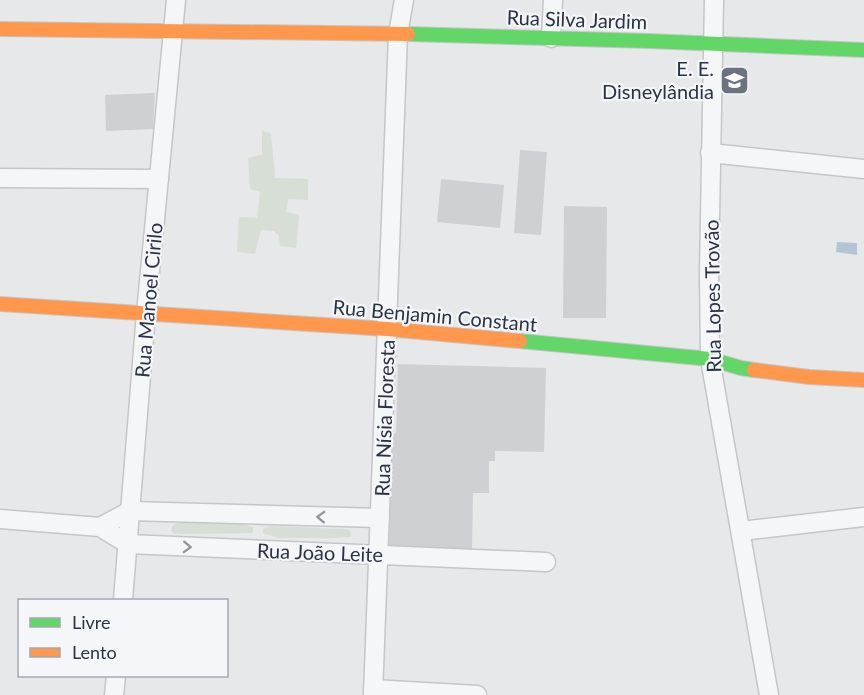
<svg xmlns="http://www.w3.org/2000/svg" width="864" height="695" font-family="Lato,sans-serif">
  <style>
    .green { fill: #d6ded6 }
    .water { fill: #b4c4d5 }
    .building { fill: #ced0d3 }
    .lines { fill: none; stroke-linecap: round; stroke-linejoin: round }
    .street-casing { stroke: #c4c6c8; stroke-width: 21 }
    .fast-casing { stroke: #c4c6c8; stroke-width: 16 }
    .slow-casing { stroke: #c4c6c8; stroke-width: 16 }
    .street { stroke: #f5f6f7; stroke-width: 18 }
    .fast { stroke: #63d668; stroke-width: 14 }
    .slow { stroke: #ff974d; stroke-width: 14 }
    .oneway { stroke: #90959e }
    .labels { text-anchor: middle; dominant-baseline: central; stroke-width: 4.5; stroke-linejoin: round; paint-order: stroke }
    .street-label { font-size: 20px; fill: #2b3445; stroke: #f4f6f9 }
    .poi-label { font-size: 20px; fill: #2b3445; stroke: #f4f6f9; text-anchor: end }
  </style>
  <rect width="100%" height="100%" fill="#e6e8ea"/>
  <!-- green -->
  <g class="green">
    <polygon points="262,131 271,133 275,178 308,179 308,200 288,199 286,212 299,215 296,248 280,246 279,236 274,231 261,230 255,254 237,252 239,217 257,218 260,192 250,189 248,158 262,155"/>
    <polygon points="178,523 241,523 253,527 253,533 181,534 173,533 171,530 173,525"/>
    <polygon points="271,526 344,529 350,530 351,537 331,538 279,538 263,533 263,529"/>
  </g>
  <!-- water -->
  <polygon class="water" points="837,242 857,243 857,255 836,252"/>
  <!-- building -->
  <g class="building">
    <polygon points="155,93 153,129 106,131 105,95"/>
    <polygon points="520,150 547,152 541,235 514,233"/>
    <polygon points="441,179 504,185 500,228 437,222"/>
    <polygon points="564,206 607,207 606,318 563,318"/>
    <polygon points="398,364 546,368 544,452 495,451 495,461 489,461 489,493 473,493 472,549 389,547 391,432 396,433"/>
  </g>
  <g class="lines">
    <defs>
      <g id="street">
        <polyline points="714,0 709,273 710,359 769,695"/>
        <polyline points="551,38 553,0"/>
        <polyline points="710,153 864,169"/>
        <polyline points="0,178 159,179"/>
        <polyline points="0,519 100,527 128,544 546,562"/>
        <polyline points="100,527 130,511 380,518"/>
        <polyline points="741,531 864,517"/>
        <polyline points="123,600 146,313 176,0"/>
        <polyline points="373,689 477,695"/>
        <polyline points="114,695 116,676"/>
        <polyline points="373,695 398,34 404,0"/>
      </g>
      <g id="fast">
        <polyline points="408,34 648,41 864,50"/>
        <polyline points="520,341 710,359 741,368 754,370"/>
      </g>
      <g id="slow">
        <polyline points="0,29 408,34"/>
        <polyline points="0,304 387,329 520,341"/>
        <polyline points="754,370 809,377 864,380"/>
      </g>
    </defs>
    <!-- street casing -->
    <use href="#street" class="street-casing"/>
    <!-- fast casing -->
    <use href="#fast" class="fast-casing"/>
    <!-- slow casing -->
    <use href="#slow" class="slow-casing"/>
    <!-- street -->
    <use href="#street" class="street"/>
    <!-- fast -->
    <use href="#fast" class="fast"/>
    <!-- slow -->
    <use href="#slow" class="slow"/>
  </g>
  <!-- one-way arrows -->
  <defs><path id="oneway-chevron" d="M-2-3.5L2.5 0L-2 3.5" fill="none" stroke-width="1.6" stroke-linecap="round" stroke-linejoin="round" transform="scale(1.5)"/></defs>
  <g class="oneway">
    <use href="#oneway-chevron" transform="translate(321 517) rotate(-178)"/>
    <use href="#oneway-chevron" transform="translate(187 547) rotate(2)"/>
  </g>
  <!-- icons -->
  <defs>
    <symbol id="school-square" viewBox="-11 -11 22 22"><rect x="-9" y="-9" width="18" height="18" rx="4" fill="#6c737f" stroke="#f4f6f9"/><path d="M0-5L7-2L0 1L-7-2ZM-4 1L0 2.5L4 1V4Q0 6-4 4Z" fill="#fff"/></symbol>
  </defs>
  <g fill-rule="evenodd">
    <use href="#school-square" x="718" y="64" width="33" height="33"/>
  </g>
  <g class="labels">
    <!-- street labels -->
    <g class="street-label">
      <text transform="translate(577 19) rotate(2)">Rua Silva Jardim</text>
      <text transform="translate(712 296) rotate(-91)">Rua Lopes Trovão</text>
      <text transform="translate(148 300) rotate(-85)">Rua Manoel Cirilo</text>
      <text transform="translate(435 315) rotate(5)">Rua Benjamin Constant</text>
      <text transform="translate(384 418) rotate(-88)">Rua Nísia Floresta</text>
      <text transform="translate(320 552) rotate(2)">Rua João Leite</text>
    </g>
    <!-- poi labels -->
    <g class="poi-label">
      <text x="714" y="68">E. E.<tspan x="714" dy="23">Disneylândia</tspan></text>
    </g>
  </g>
  <!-- legend -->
  <rect x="18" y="599" width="210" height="78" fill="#f4f6f9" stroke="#a4a8b1" stroke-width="1.5"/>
  <rect x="30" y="618" width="30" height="9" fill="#63d668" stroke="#a4a8b1" stroke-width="1.5"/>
  <text x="72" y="629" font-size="18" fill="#2b3445">Livre</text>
  <rect x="30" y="648" width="30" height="9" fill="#ff974d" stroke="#a4a8b1" stroke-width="1.5"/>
  <text x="72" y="659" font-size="18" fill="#2b3445">Lento</text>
</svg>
